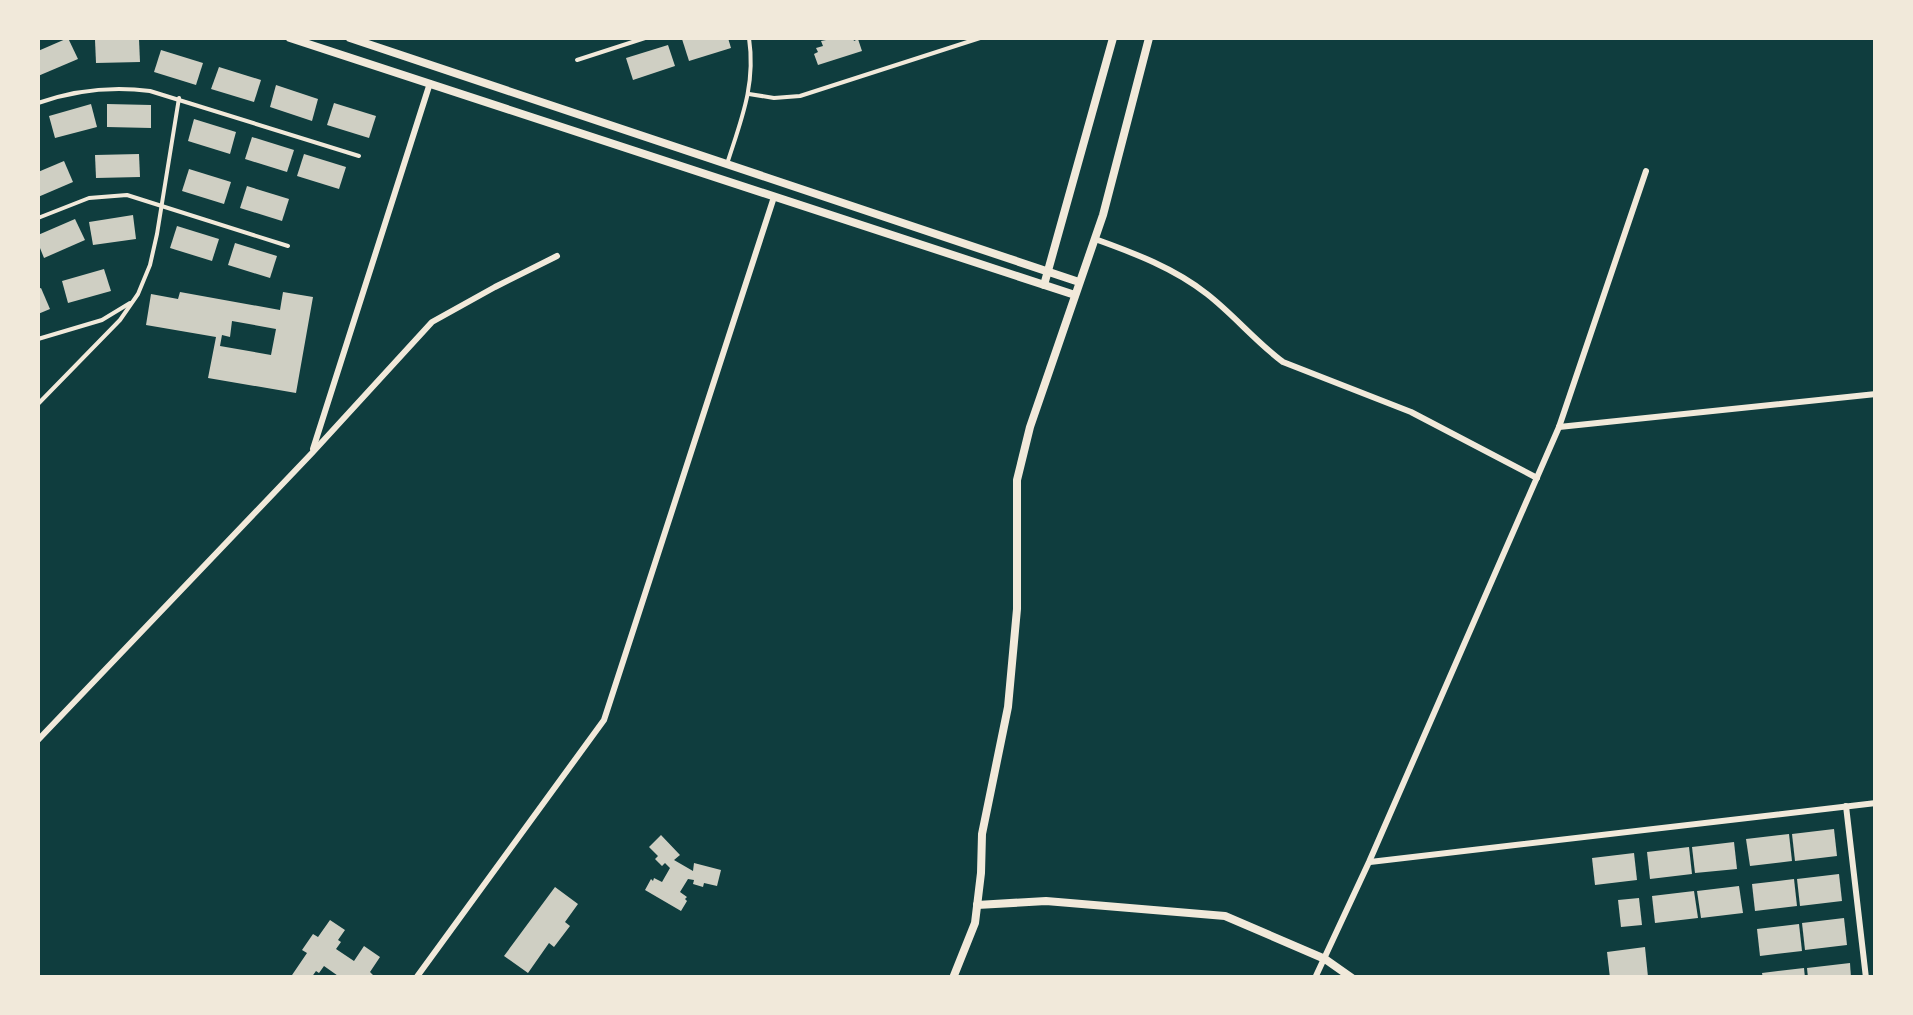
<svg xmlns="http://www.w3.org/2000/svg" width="1913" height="1015" font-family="'Alegreya Sans',sans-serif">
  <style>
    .building { fill: #cfcfc3; fill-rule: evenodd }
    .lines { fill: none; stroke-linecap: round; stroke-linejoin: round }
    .service { stroke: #f1e9da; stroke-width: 4 }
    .minor { stroke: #f1e9da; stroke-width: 6 }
    .tertiary { stroke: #f1e9da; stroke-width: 8 }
  </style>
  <rect width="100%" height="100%" fill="#0f3d3e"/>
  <!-- building -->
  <g class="building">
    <polygon points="68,38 78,59 38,76 38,51"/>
    <polygon points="687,38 728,38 731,48 689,61 682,39"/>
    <polygon points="825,38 853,38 854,41 858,39 862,51 818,65 814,54 818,52 816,48 823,46 821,41 826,40"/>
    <polygon points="139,39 140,62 96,63 95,40"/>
    <polygon points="668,45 675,66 633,80 626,58"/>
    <polygon points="161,50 203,63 196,85 154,72"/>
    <polygon points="219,67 261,80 254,102 211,89"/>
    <polygon points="276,85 318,99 312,121 270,107"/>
    <polygon points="334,103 376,116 369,138 327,125"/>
    <polygon points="91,104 97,127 55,138 49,116"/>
    <polygon points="107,104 151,105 151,128 107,127"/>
    <polygon points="194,119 236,132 230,154 188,141"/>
    <polygon points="252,137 294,150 287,172 245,159"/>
    <polygon points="139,154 140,177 96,178 95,155"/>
    <polygon points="304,154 346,167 339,189 297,176"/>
    <polygon points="64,161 73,182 38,197 38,172"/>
    <polygon points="189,169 231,182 224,204 182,191"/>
    <polygon points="247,186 289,199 282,221 240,208"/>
    <polygon points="133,215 136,239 93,245 89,222"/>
    <polygon points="75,219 85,240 44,258 38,243 38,235"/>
    <polygon points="177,226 219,239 212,261 170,248"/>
    <polygon points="235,243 277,256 270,278 228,265"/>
    <polygon points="104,269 111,291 68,303 62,281"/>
    <polygon points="41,288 50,309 38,314 38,289"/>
    <path d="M180,292L280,310L283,292L313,297L296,393L208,378L216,337L146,325L151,294L178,299ZM232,321L276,329L271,355L220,346L222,335L230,337Z"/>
    <polygon points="1834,829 1837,856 1795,861 1792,834"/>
    <polygon points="1789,834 1792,861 1750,866 1746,839"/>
    <polygon points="661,835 680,855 674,860 693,871 694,863 721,870 717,886 704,883 703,887 693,884 694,880 688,879 680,892 687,897 685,899 687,901 681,911 645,890 651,879 653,881 654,878 662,882 670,868 665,863 662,866 655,859 658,856 649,847"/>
    <polygon points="1734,842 1737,869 1695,873 1692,847"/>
    <polygon points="1689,847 1692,874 1650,879 1647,852"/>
    <polygon points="1634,853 1637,880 1595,885 1592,858"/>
    <polygon points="1839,874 1842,901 1800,906 1797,879"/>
    <polygon points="1794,879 1797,906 1755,911 1752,884"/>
    <polygon points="1739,886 1743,913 1701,918 1697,891"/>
    <polygon points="555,887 578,904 565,922 570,926 554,947 549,943 528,973 504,956"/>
    <polygon points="1694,891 1698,918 1655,923 1652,896"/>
    <polygon points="1639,898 1642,925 1621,927 1618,900"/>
    <polygon points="1844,918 1847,945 1805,950 1802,923"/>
    <polygon points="330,920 345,930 338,940 341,942 336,949 354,961 364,946 380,957 370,972 373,975 371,978 341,978 324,966 319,973 316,971 311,978 290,978 307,953 302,950 313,934 318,937"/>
    <polygon points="1799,924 1802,951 1760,956 1757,929"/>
    <polygon points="1645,947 1648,977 1610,978 1607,952"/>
    <polygon points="1850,963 1851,978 1808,978 1807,968"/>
    <polygon points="1804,968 1805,978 1763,978 1762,973"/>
  </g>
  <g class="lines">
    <!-- service -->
    <g class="service">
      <polyline points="577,60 645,38"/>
      <polyline points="749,94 774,98 800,96 980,38"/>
      <path d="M38,103C75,90 111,86 150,91L359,156"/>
      <path d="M727,164C741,120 756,85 749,38"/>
      <polyline points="38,218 89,198 127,195 288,246"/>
      <polyline points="38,339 102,320 130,303"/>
      <polyline points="38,404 120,320 138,294 150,265 157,234 179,98"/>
    </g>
    <!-- minor -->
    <g class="minor">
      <path d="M1095,239C1134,253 1174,268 1207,294C1234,315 1256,342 1283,362L1411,412L1537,478"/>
      <polyline points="1559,427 1876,394"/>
      <polyline points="313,449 430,83"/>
      <polyline points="38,740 312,453 432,322 495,287 557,256"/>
      <polyline points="1846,806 1866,978"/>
      <polyline points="1370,862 1876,803"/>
      <polyline points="416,978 604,720 774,197"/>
      <polyline points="1315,978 1369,862 1559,427 1646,171"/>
    </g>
    <!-- tertiary -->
    <g class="tertiary">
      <polyline points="290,38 1075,295"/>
      <polyline points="350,38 1079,282"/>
      <polyline points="1044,285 1113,38"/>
      <polyline points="977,905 1046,901 1225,916 1325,959 1352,978"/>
      <polyline points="953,978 975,923 981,873 982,834 1008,707 1017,609 1017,480 1030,427 1103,215 1149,38"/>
    </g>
  </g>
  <!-- border -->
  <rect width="1913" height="1015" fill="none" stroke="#f1e9da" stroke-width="80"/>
</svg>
